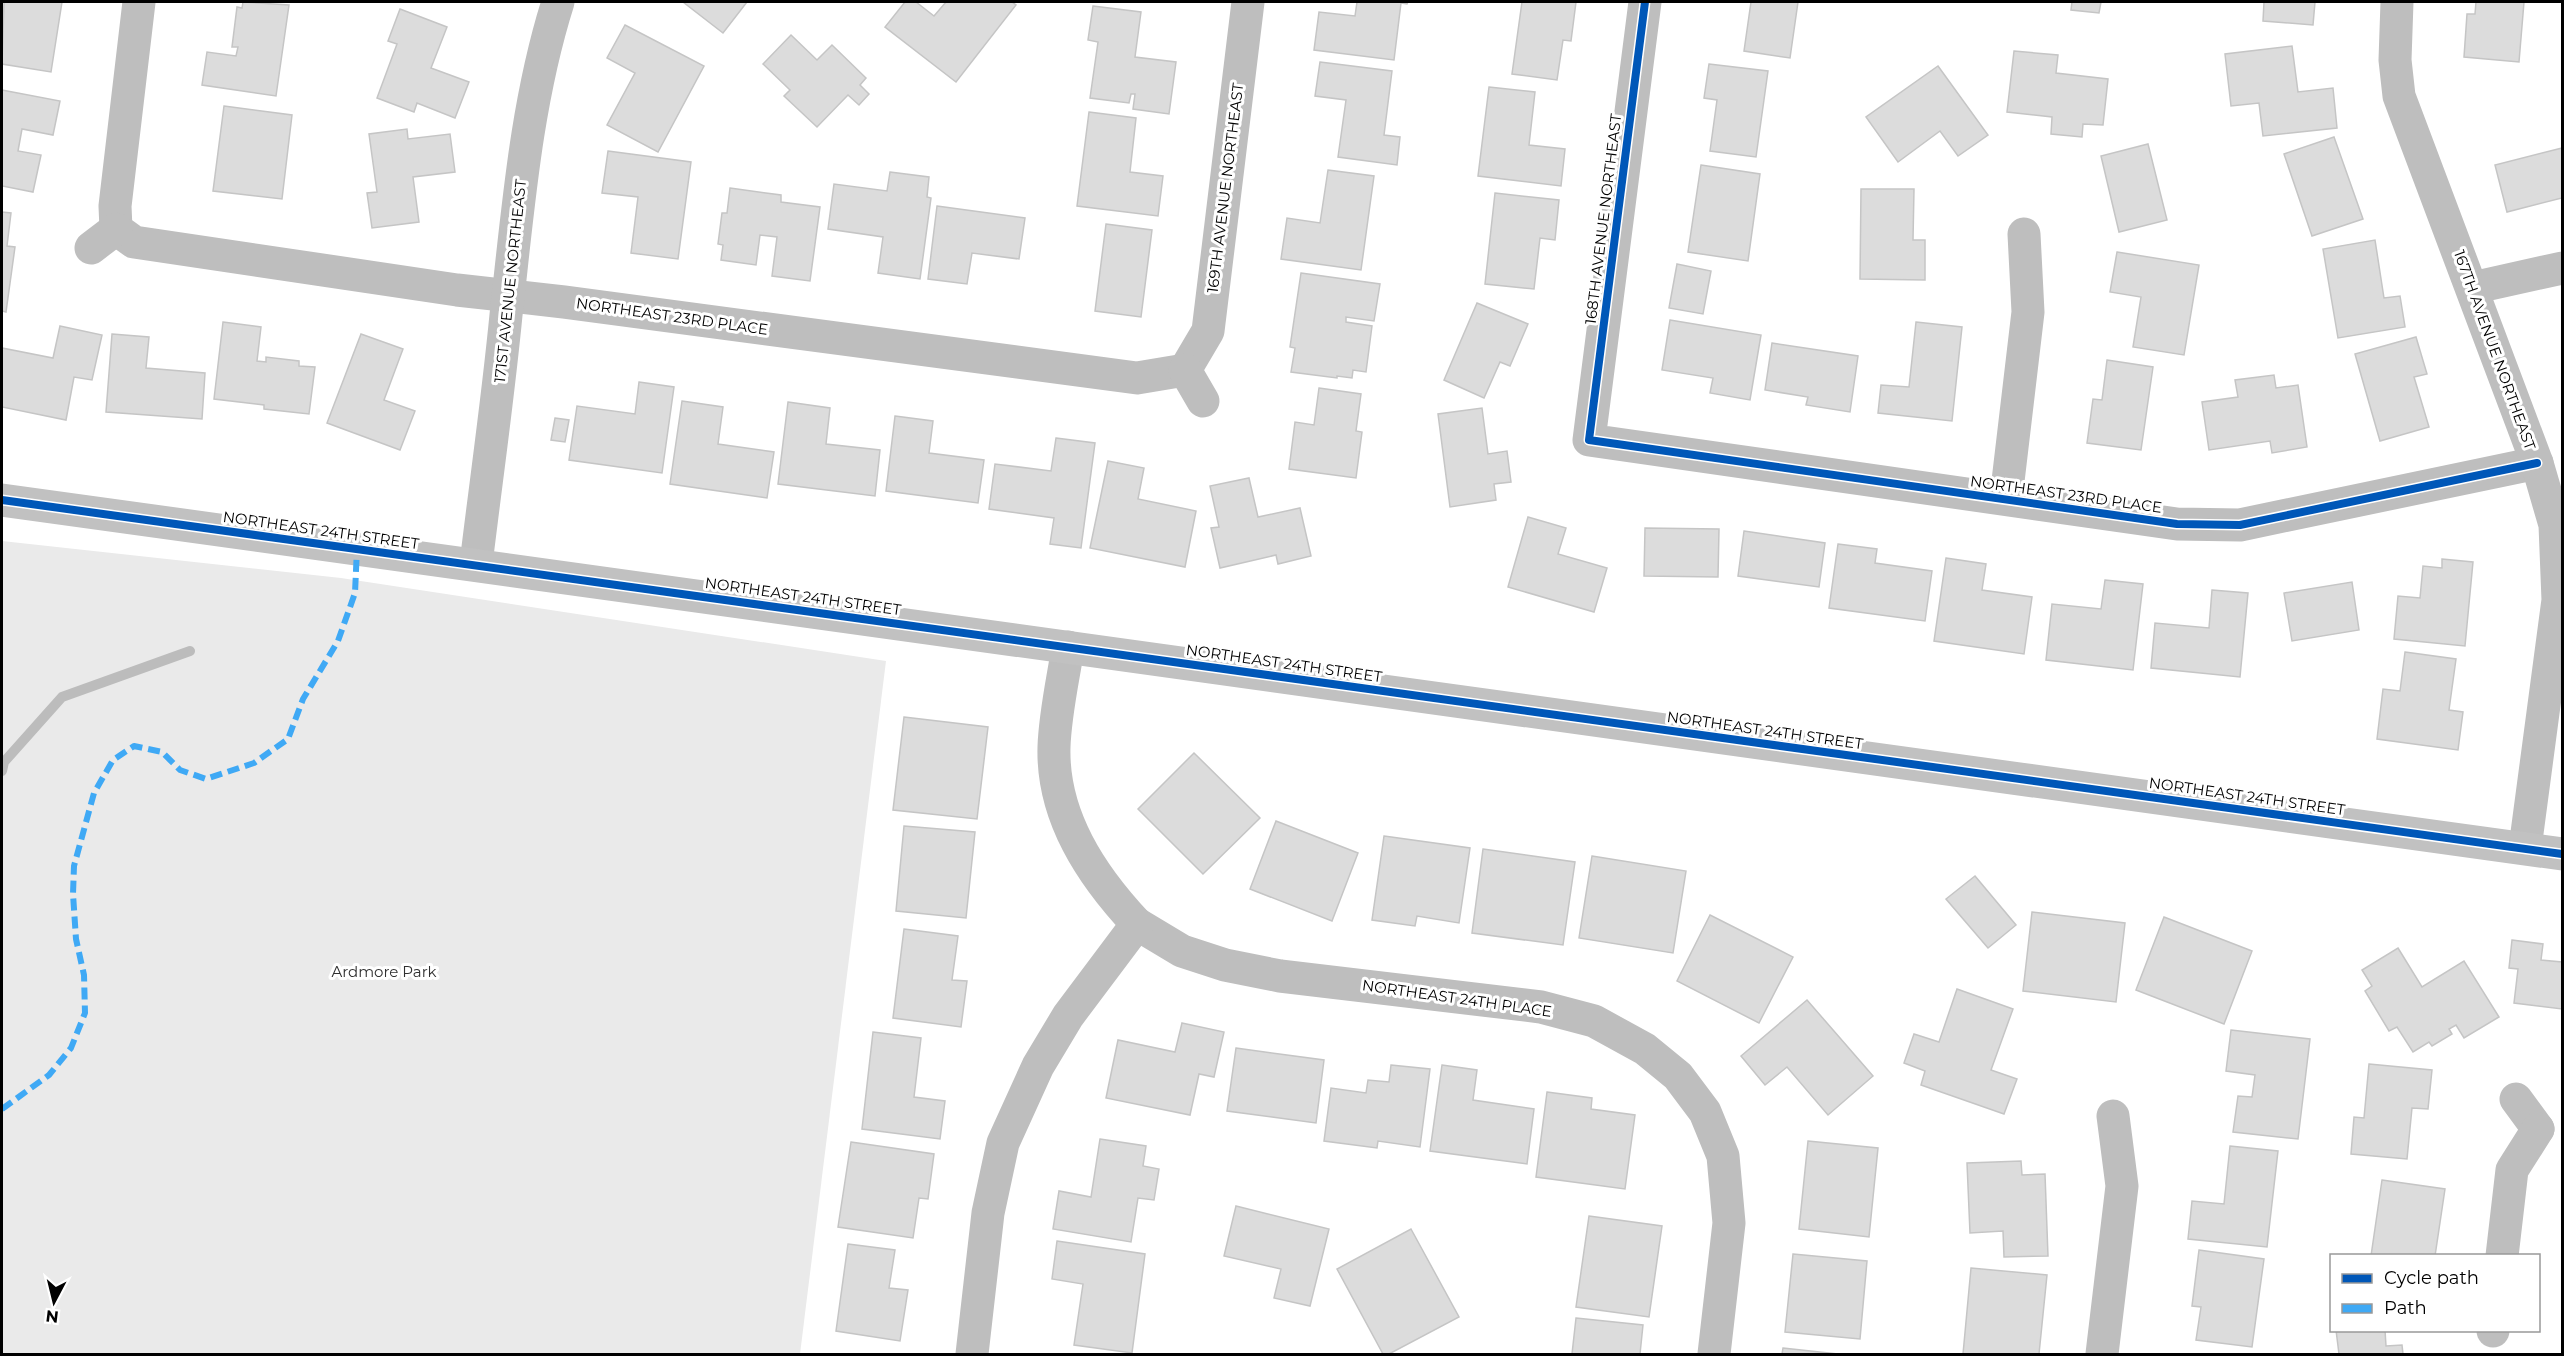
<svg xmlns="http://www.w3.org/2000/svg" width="2564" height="1356" font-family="Montserrat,sans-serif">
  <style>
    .green { fill: #eaeaea }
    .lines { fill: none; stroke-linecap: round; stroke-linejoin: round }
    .stream { stroke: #bcbcbc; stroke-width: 10 }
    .building { fill: #dcdcdc; stroke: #c5c5c5; stroke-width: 1.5 }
    .street { stroke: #bebebe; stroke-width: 33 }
    .secondary { stroke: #c1c1c1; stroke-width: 33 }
    .quiet { stroke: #3fa9f5; stroke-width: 6; stroke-dasharray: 12 6; stroke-linecap: butt }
    .cycleway-casing { stroke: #fff; stroke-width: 11 }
    .cycleway { stroke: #0057b8; stroke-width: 8 }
    .labels { text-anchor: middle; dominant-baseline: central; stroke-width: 6; stroke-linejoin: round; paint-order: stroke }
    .street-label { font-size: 15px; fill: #000; stroke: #fff }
    .park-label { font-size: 15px; fill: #2f2f2f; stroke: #fff }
  </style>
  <rect width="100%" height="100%" fill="#fff"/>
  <!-- green -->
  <polygon class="green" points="2,541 341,578 886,661 800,1354 2,1354"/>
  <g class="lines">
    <!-- stream -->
    <polyline class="stream" points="2,771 4,762 62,697 190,651"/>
  </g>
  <!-- building -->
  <g class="building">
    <polygon points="4,2 62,2 51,72 2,64"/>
    <polygon points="243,2 289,5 276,96 202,85 207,52 236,56 238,47 232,47 237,7 242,8"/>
    <polygon points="683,2 747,2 723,33"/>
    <polygon points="905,2 916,2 934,16 946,2 1012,2 1016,5 956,82 885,27"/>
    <polygon points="1357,2 1408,2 1407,4 1401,3 1394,60 1314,50 1319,12 1355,16"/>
    <polygon points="1522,2 1576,2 1571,41 1563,40 1557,80 1512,74"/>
    <polygon points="1751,2 1798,2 1790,58 1744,51"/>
    <polygon points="2072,2 2101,2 2099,13 2071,10"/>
    <polygon points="2264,2 2315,2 2313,25 2263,21"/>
    <polygon points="2476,2 2524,2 2519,62 2464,57 2467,14 2475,14"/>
    <polygon points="1093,6 1141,12 1135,57 1176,62 1169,114 1133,109 1135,94 1131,94 1129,103 1090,98 1098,42 1088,40"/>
    <polygon points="400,9 447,27 431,68 469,82 455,118 417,103 414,112 377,98 397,44 388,41"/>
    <polygon points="625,25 704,66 658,152 607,125 635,73 607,58"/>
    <polygon points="791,35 817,60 832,45 866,78 860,85 869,94 859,105 848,95 817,127 784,96 790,90 763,64"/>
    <polygon points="2292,46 2298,92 2333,88 2337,128 2263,136 2259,103 2231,106 2225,54"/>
    <polygon points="2014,51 2058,55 2056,73 2108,79 2103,125 2083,124 2082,137 2051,134 2052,117 2007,112"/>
    <polygon points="1320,62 1392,71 1384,135 1400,137 1397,165 1338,157 1346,100 1315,96"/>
    <polygon points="1709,64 1768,71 1756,157 1710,151 1717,100 1704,98"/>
    <polygon points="1938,66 1988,135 1958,156 1940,131 1898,162 1866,117"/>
    <polygon points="1489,87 1535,92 1529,145 1565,149 1561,186 1478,176"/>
    <polygon points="2,90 60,101 53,135 22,129 18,151 41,155 33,192 2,186"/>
    <polygon points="224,106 292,115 282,199 213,191"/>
    <polygon points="1089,112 1136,118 1130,172 1163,176 1158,216 1077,206"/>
    <polygon points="407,129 408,139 450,134 455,172 413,177 419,222 372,228 367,193 377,192 369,134"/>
    <polygon points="2334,137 2363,219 2312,236 2284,154"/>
    <polygon points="2148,144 2167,220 2119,232 2101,156"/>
    <polygon points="2562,148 2562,198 2507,212 2495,165"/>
    <polygon points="608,151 691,162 678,259 631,253 638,197 602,193"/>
    <polygon points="1701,165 1760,174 1748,261 1688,252"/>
    <polygon points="1328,170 1374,176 1361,270 1281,259 1287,218 1320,223"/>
    <polygon points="890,172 929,177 927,197 931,198 920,279 878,273 883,237 828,229 834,184 887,191"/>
    <polygon points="730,188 781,195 781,202 820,207 810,281 772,276 777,237 760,235 756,265 721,260 723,245 718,244 722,213 727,213"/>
    <polygon points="1861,189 1914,189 1913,240 1925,240 1925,280 1860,279"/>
    <polygon points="1495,193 1559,200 1555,240 1540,238 1534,289 1485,284"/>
    <polygon points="937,206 1025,218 1019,259 972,253 967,284 928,279"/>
    <polygon points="2,212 11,213 7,246 15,247 6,312 2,311"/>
    <polygon points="1106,224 1152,230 1141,317 1095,311"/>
    <polygon points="2375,240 2384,298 2400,296 2405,327 2338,338 2323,249"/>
    <polygon points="2117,252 2199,265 2184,355 2133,347 2141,297 2110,292"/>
    <polygon points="1677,264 1711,271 1703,314 1669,308"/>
    <polygon points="1301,273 1380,284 1374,321 1346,317 1346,322 1372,326 1366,372 1353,370 1352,378 1337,376 1337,378 1291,372 1295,348 1290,347"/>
    <polygon points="1477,303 1528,324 1510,366 1500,362 1484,398 1444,380"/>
    <polygon points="1670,320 1761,335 1750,400 1710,393 1713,378 1662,370"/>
    <polygon points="223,322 261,327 257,361 266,362 266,357 299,361 299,366 315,367 309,414 264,409 264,405 214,399"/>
    <polygon points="1916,322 1962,327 1952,421 1878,413 1881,385 1909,387"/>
    <polygon points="60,326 102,335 92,380 74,377 66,420 2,407 2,348 53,358"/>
    <polygon points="112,334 149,337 146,368 205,373 202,419 106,412"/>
    <polygon points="361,334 403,349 384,400 415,411 400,450 327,423"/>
    <polygon points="2416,337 2427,374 2414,377 2429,427 2380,441 2355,354"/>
    <polygon points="1772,343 1858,356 1850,412 1806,405 1808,397 1765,390"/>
    <polygon points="2107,360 2153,367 2141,450 2087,443 2093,399 2102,400"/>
    <polygon points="2274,375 2276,388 2298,385 2307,447 2272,453 2270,441 2209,450 2202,402 2238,397 2235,380"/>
    <polygon points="639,382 674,387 662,473 569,460 577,406 635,414"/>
    <polygon points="1319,388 1361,394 1356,431 1362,432 1356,478 1289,469 1295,422 1314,425"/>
    <polygon points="682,401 723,407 718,444 774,452 767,498 670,484"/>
    <polygon points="788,402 830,408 826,444 880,450 875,496 778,484"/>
    <polygon points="1482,408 1488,454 1507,451 1511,482 1494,484 1496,500 1450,507 1438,414"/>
    <polygon points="895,416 933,421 929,453 984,460 978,503 886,491"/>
    <polygon points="555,418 569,420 565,442 551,440"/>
    <polygon points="1056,438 1095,443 1081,548 1050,544 1054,518 989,509 995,464 1051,471"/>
    <polygon points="1108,461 1144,468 1138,499 1196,511 1185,567 1090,548"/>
    <polygon points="1249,478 1258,517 1300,508 1311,556 1278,564 1276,555 1220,568 1211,528 1219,527 1210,486"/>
    <polygon points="1528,517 1566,528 1558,554 1607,568 1594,612 1508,587"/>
    <polygon points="1645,528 1719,529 1718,577 1644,576"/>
    <polygon points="1744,531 1825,543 1819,587 1738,576"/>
    <polygon points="1838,544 1877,549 1875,563 1932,571 1925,621 1829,608"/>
    <polygon points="1946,558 1986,564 1982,590 2032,597 2024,654 1934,641"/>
    <polygon points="2442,559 2473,562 2465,646 2394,639 2398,596 2420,598 2423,566 2442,568"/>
    <polygon points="2105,580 2143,584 2133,670 2046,660 2052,604 2101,609"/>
    <polygon points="2352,582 2359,630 2292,641 2284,593"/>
    <polygon points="2212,590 2248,593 2240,677 2151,668 2155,623 2209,628"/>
    <polygon points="2405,652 2456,659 2449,710 2463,712 2458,750 2377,739 2383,689 2400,691"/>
    <polygon points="904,717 988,727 977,819 893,810"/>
    <polygon points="1194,753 1260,818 1203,874 1138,809"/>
    <polygon points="1276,821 1358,853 1332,921 1250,889"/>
    <polygon points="904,826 975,832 966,918 896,911"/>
    <polygon points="1384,836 1470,848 1459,923 1417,916 1415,926 1372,920"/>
    <polygon points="1483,849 1575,862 1563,945 1472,933"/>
    <polygon points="1592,856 1686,871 1673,953 1579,938"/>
    <polygon points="1975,876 2016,925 1988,948 1946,899"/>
    <polygon points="2032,912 2125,923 2116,1002 2023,991"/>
    <polygon points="1710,915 1793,957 1759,1023 1677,981"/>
    <polygon points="2164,917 2252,951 2224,1024 2136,990"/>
    <polygon points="904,929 958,936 952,980 967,981 961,1027 893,1018"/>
    <polygon points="2512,940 2543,944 2541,960 2562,962 2562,1009 2514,1003 2518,969 2509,968"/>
    <polygon points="2398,948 2422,987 2464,961 2499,1017 2464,1038 2456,1025 2449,1029 2452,1034 2432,1046 2429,1042 2413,1052 2397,1027 2389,1031 2365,991 2372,986 2362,970"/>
    <polygon points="1957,989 2013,1009 1991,1070 2017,1079 2004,1114 1921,1085 1925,1071 1904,1063 1914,1034 1939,1042"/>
    <polygon points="1807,1000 1873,1076 1828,1115 1787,1067 1765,1085 1741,1056"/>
    <polygon points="1182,1023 1224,1032 1214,1077 1199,1074 1190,1115 1106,1098 1118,1040 1175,1052"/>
    <polygon points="2231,1030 2310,1039 2298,1139 2233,1132 2238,1096 2252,1097 2255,1075 2226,1071"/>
    <polygon points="873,1032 921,1038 914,1097 945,1101 940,1139 862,1129"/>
    <polygon points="1236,1048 1324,1060 1316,1123 1227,1111"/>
    <polygon points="2369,1064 2432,1070 2428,1109 2412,1108 2407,1159 2351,1154 2354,1117 2364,1118"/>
    <polygon points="1391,1065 1430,1069 1420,1147 1378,1141 1377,1148 1324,1141 1331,1088 1366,1093 1368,1080 1389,1082"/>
    <polygon points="1442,1065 1477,1070 1473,1100 1534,1109 1527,1164 1430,1151"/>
    <polygon points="1547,1092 1592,1098 1591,1109 1635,1115 1625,1189 1536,1177"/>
    <polygon points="1100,1139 1146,1146 1143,1166 1159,1169 1154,1200 1138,1198 1131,1242 1053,1229 1059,1191 1091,1197"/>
    <polygon points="1808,1141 1878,1148 1869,1237 1799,1229"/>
    <polygon points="851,1142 934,1154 928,1199 919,1198 913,1238 838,1227"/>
    <polygon points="2230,1146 2278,1151 2267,1247 2188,1239 2192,1201 2224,1204"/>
    <polygon points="2021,1161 2022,1175 2045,1174 2048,1256 2004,1257 2003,1231 1970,1233 1967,1163"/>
    <polygon points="2382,1180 2445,1189 2435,1256 2371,1256"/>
    <polygon points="1236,1206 1329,1229 1310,1306 1274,1298 1281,1269 1224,1256"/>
    <polygon points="1589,1216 1662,1226 1649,1317 1576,1307"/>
    <polygon points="1411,1229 1459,1317 1389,1354 1383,1354 1337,1269"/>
    <polygon points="1057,1241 1145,1254 1132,1353 1074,1345 1083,1284 1052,1279"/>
    <polygon points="848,1244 895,1250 889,1288 908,1290 900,1341 836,1331"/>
    <polygon points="2199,1250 2264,1259 2252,1347 2196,1340 2201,1307 2192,1306"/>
    <polygon points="1793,1254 1867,1261 1860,1339 1785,1332"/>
    <polygon points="1971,1268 2047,1275 2039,1354 1963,1354"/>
    <polygon points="1576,1318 1643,1325 1640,1354 1572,1354"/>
    <polygon points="2336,1330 2385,1330 2386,1346 2402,1345 2403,1354 2339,1354"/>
    <polygon points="1783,1348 1838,1354 1782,1354"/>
  </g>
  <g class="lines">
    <!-- street -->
    <g class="street">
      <polyline points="139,2 115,206 116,229 134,242 457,290 564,302 1137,378 1185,370"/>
      <polyline points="1645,2 1589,440 2177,524 2240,525 2537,463"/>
      <polyline points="2397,2 2395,60 2399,96 2537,463 2555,525 2558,600 2525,848"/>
      <polyline points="91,248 116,229"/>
      <polyline points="2472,288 2562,268"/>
      <polyline points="1185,370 1208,331 1248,2"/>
      <polyline points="1185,370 1203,401"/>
      <polyline points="2006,498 2028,312 2024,234"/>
      <path d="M476,564C486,481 498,398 506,315C518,210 526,103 558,2"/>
      <polyline points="1137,924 1182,951 1225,965 1280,976 1541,1007 1594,1021 1645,1049 1678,1076 1705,1112 1723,1156 1729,1223 1714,1354"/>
      <polyline points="2516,1099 2538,1129"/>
      <polyline points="2502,1256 2512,1170 2538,1129"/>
      <polyline points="2493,1331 2493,1330"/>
      <path d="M972,1354L988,1213L1003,1143L1038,1066L1068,1016L1137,924C1091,875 1052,816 1054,747C1055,714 1063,680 1068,647"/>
      <polyline points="2102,1354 2122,1186 2113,1116"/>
    </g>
    <!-- secondary -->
    <polyline class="secondary" points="2,500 2562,854"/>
    <!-- quiet -->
    <polyline class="quiet" points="2,1109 49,1075 71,1048 85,1013 84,975 76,939 73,894 74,866 94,793 113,760 134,746 162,752 180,770 206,779 254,763 288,739 303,699 338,641 355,593 357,548"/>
    <defs>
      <g id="cycleway">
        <polyline points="1645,2 1589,440 2177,524 2240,525 2537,463"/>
        <polyline points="2,500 2562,854"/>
      </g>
    </defs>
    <!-- cycleway casing -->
    <use href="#cycleway" class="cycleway-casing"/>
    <!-- cycleway -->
    <use href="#cycleway" class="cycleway"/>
  </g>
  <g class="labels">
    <!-- street labels -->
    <g class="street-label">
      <text transform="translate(1225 188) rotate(-83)">169TH AVENUE NORTHEAST</text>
      <text transform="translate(1603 219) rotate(-83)">168TH AVENUE NORTHEAST</text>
      <text transform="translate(510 281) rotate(-84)">171ST AVENUE NORTHEAST</text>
      <text transform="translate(672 316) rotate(8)">NORTHEAST 23RD PLACE</text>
      <text transform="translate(2495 350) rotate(70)">167TH AVENUE NORTHEAST</text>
      <text transform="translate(2066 494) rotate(8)">NORTHEAST 23RD PLACE</text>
      <text transform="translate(321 530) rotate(8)">NORTHEAST 24TH STREET</text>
      <text transform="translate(803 596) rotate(8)">NORTHEAST 24TH STREET</text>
      <text transform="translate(1284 663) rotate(8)">NORTHEAST 24TH STREET</text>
      <text transform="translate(1765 730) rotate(8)">NORTHEAST 24TH STREET</text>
      <text transform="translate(2247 796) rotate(8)">NORTHEAST 24TH STREET</text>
      <text transform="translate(1457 998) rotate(8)">NORTHEAST 24TH PLACE</text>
    </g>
    <!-- park labels -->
    <g class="park-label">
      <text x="384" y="971">Ardmore Park</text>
    </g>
  </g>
  <!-- border -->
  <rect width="2564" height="1356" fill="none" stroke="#000000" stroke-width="6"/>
  <!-- legend -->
  <rect x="2330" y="1254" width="210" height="78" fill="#ffffff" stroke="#999999" stroke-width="1.5"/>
  <rect x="2342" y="1274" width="30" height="9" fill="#0057b8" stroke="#999999" stroke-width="1.5"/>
  <text x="2384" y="1284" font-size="18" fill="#000000">Cycle path</text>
  <rect x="2342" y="1304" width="30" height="9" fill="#3fa9f5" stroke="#999999" stroke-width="1.5"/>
  <text x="2384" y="1314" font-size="18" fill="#000000">Path</text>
  <!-- north arrow -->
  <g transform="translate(54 1302) rotate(187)" stroke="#ffffff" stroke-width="4.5" paint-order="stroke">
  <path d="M0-4.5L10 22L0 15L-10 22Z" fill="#000000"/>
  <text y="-9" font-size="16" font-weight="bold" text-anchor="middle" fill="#000000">N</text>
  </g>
</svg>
